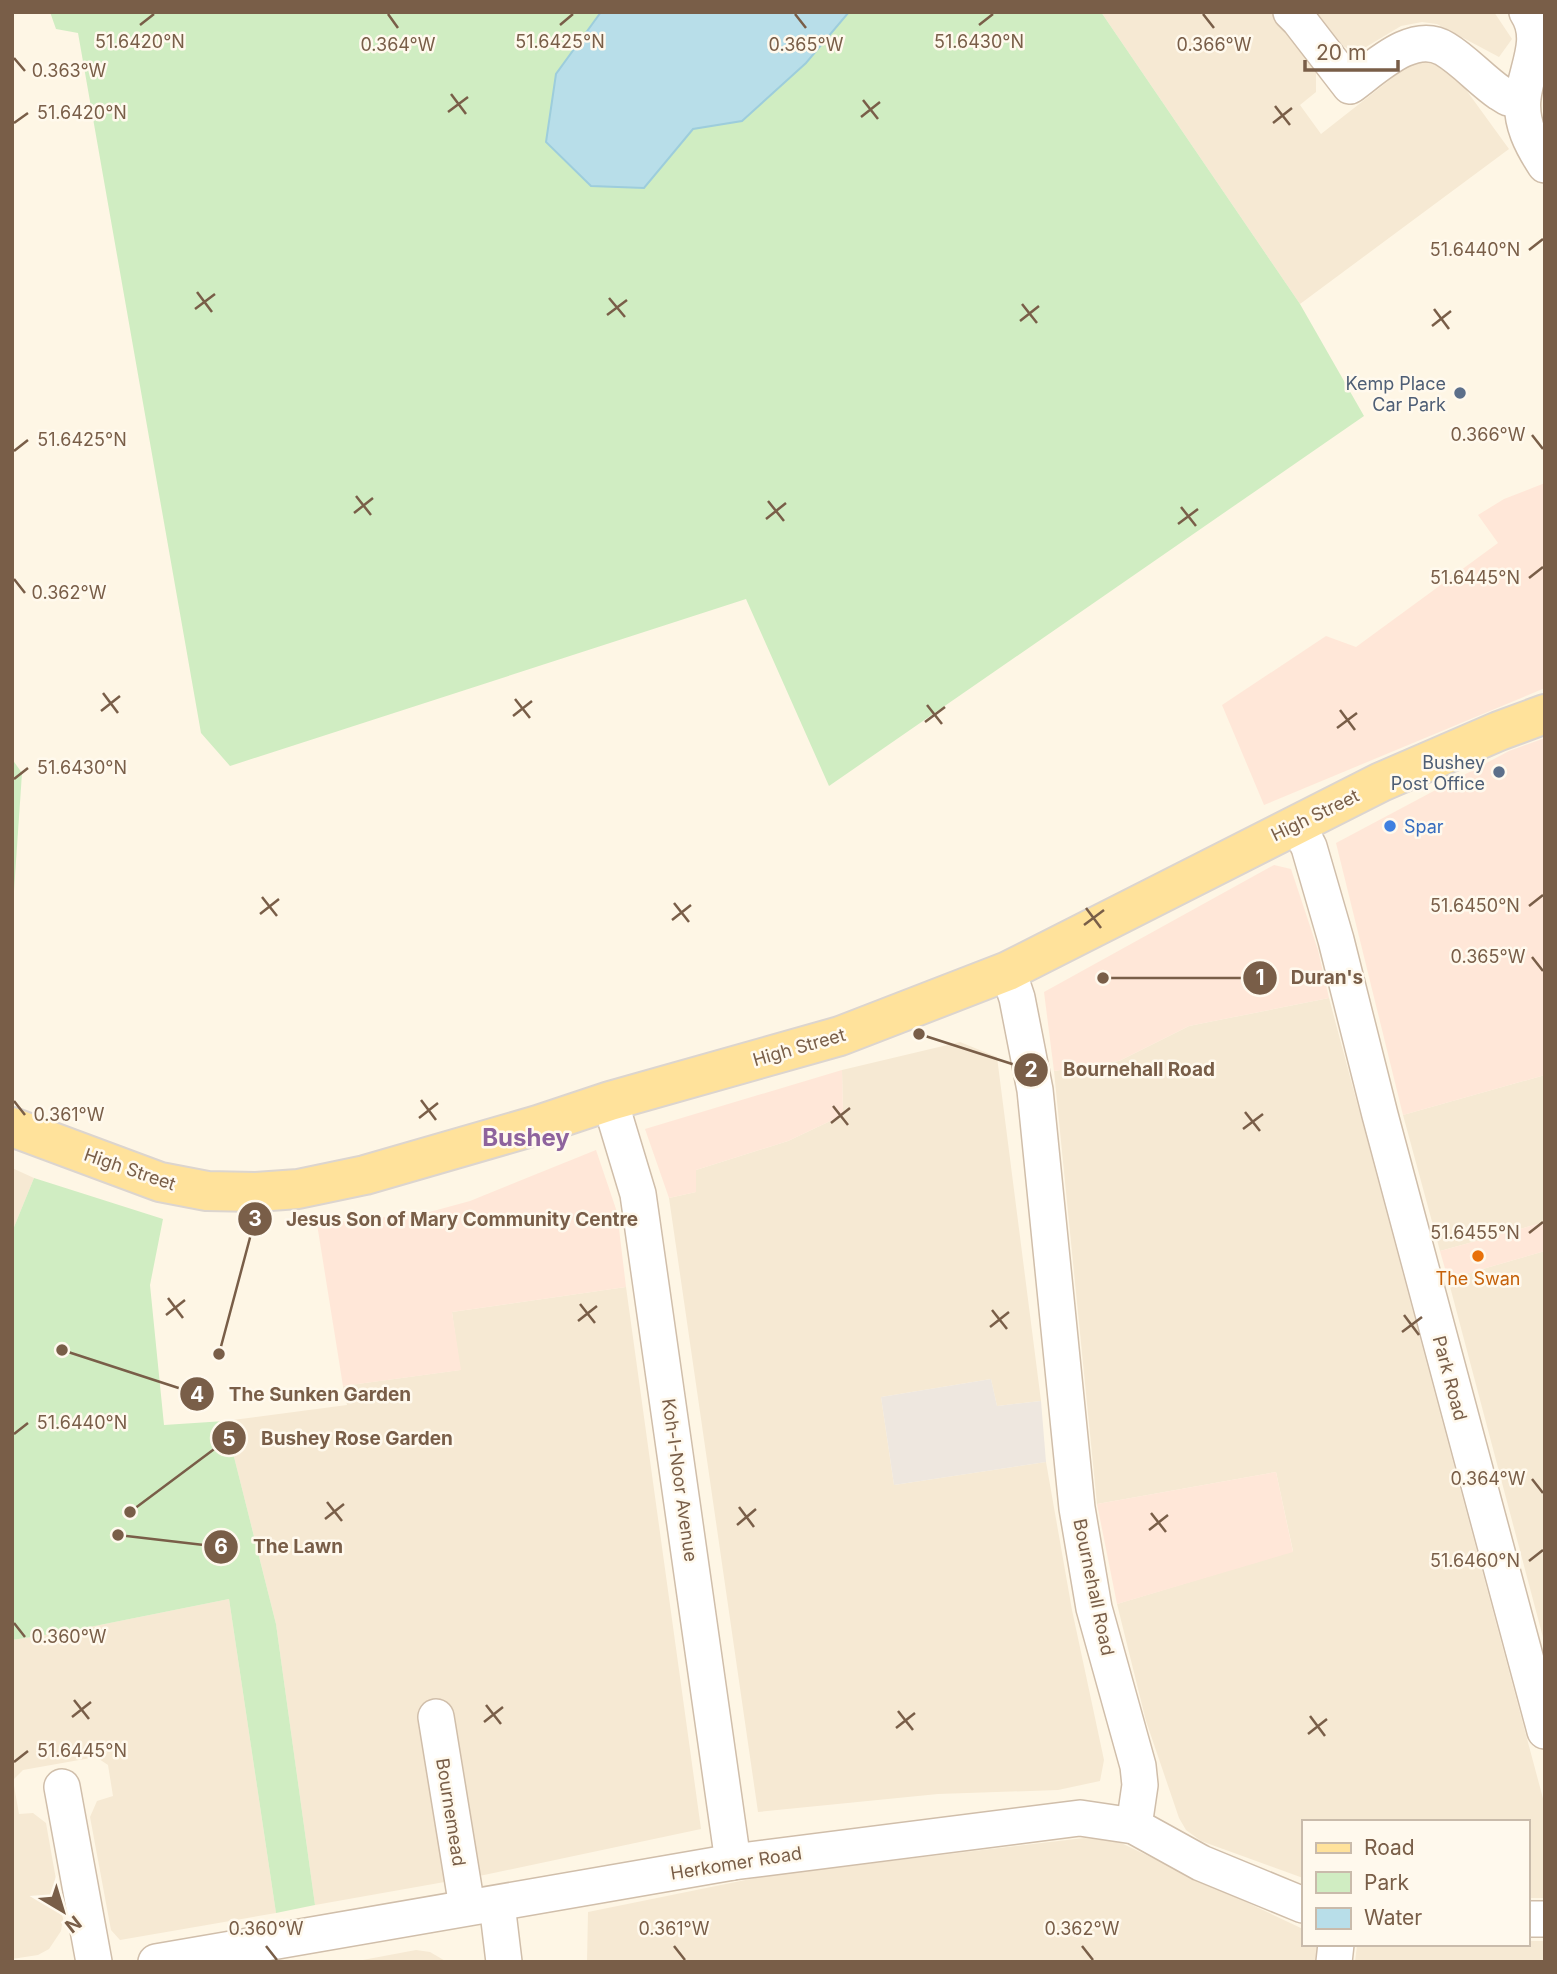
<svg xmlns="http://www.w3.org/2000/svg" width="1557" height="1974" font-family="Inter,sans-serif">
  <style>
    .residential { fill: #f6e9d3 }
    .commercial { fill: #ffe7d8 }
    .industrial { fill: #eee7df }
    .green { fill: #d0edc2 }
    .water { fill: #b8dee9; stroke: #9dcddc; stroke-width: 2 }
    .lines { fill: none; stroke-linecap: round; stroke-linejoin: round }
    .minor-casing { stroke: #d0beaa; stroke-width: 38 }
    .major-casing { stroke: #dcd5cf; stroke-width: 42 }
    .minor { stroke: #fff; stroke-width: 35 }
    .major { stroke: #ffe29b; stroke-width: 38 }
    .ticks { fill: none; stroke: #795e48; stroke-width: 2.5 }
    .service-dot { fill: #5c6f8a; stroke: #fff9ed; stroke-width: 2.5 }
    .shop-dot { fill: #3f7fe0; stroke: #fff9ed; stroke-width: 2.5 }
    .food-dot { fill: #e8710a; stroke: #fff9ed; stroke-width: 2.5 }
    .labels { text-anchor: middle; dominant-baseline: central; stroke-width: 5; stroke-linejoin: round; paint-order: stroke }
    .service-label { font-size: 18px; fill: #4e5e75; stroke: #fff9ed; text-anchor: end }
    .street-label { font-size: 18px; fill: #795e48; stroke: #fff9ed }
    .shop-label { font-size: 18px; fill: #366cbe; stroke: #fff9ed; text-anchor: start }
    .food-label { font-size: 18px; fill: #c56008; stroke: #fff9ed }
    .district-label { font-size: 24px; font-weight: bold; fill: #8e639d; stroke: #fff9ed }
    .ticks-label { font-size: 18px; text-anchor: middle; fill: #795e48; stroke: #fff9ed; stroke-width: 5; stroke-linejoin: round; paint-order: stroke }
    .leader { fill: none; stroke: #795e48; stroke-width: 2.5 }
    .callout-dot { fill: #795e48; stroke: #fff9ed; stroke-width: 2.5 }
    .mark-label { font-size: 21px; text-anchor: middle; font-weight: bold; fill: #fff }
    .callout-label { font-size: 19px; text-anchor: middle; font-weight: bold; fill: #795e48; stroke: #fff9ed; stroke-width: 5; stroke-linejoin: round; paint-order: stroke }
  </style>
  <rect width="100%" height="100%" fill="#fef6e5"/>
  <!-- residential -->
  <g class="residential">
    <polygon points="1101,12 1272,12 1287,22 1316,64 1316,92 1300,105 1321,134 1410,64 1431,61 1456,76 1509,149 1300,304"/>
    <polygon points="1315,12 1494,12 1512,39 1499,57 1437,24 1422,22 1401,26 1361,50 1352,51 1343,46"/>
    <polygon points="1329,998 1545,1806 1545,1898 1527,1898 1527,1822 1303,1822 1303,1878 1201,1841 1186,1830 1179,1818 1146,1721 1117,1604 1293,1551 1276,1472 1097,1504 1054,1071 1119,1061 1189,1026"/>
    <polygon points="960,1042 997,1057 1041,1401 997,1406 991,1379 881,1397 894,1485 1046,1462 1072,1610 1104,1760 1100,1781 1058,1790 938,1794 758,1812 669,1198 696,1192 696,1170 788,1141 843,1115 842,1070"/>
    <polygon points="1545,1075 1545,1222 1440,1251 1403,1115"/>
    <polygon points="12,1168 34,1178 12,1232"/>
    <polygon points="1545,1251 1545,1645 1448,1279"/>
    <polygon points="626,1287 701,1829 484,1875 315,1905 276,1624 225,1421 347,1405 343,1386 460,1370 452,1312"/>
    <polygon points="229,1599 276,1913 120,1940 111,1930 90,1817 97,1801 113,1796 108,1765 96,1757 23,1770 13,1780 19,1814 33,1813 46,1823 63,1919 61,1931 49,1949 38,1955 12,1959 12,1640 65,1632"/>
    <polygon points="1084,1838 1119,1842 1303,1929 1303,1944 1325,1944 1322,1962 587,1962 588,1912 765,1876"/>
    <polygon points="1527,1941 1545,1941 1545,1962 1355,1962 1357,1945 1359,1944 1527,1944"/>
    <polygon points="416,1950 430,1952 447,1962 352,1962"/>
  </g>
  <!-- commercial -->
  <g class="commercial">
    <polygon points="1545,483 1545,688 1264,805 1222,705 1326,636 1356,647 1498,543 1478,515 1504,499"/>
    <polygon points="1545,738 1545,1075 1403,1115 1336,843 1509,751"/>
    <polygon points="1274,865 1291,869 1318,950 1329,998 1189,1026 1119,1061 1054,1071 1044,992"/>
    <polygon points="842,1070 843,1115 788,1141 696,1170 696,1192 669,1198 645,1129"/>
    <polygon points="596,1150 617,1212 626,1287 452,1312 461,1370 343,1386 317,1224 426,1213 470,1201"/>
    <polygon points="1545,1222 1545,1251 1448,1279 1440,1251"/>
    <polygon points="1276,1472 1293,1552 1117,1604 1097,1504"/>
  </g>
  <!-- industrial -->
  <polygon class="industrial" points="991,1379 997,1406 1041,1401 1046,1462 894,1485 881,1397"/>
  <!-- green -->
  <g class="green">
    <polygon points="50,12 1101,12 1300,304 1364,416 829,786 746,599 230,766 201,733 78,33 56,29"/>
    <polygon points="12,759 22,773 12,920"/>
    <polygon points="34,1178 163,1219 150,1285 164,1425 225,1421 276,1624 315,1905 276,1913 229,1599 65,1632 12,1640 12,1232"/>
  </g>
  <!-- water -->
  <polygon class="water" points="601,12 849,12 806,63 742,121 693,129 644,188 591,186 546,142 556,74"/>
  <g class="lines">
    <defs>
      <g id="minor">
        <path d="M1291,12L1299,20L1350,86C1374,69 1413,29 1445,49C1465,61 1481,80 1500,93L1508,98L1522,99"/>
        <path d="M1527,12C1545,39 1526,69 1523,98C1520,123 1532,145 1545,165"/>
        <polyline points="1297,824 1309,847 1336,940 1380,1115 1545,1731"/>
        <polyline points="1008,971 1017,998 1035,1090 1077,1508 1094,1608 1138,1766 1140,1785 1134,1826"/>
        <polyline points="610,1101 638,1194 733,1862"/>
        <polyline points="436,1717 467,1907"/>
        <polyline points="62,1787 94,1962"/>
        <polyline points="497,1904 504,1962"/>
        <polyline points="1527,1919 1545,1919"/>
        <polyline points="156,1962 733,1862 1080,1818 1134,1826 1201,1863 1303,1905"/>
        <polyline points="1334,1962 1336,1944"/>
      </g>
      <polyline id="major" points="12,1127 160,1182 207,1191 256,1192 298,1189 365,1175 538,1125 610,1101 840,1036 1008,971 1381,782 1499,731 1545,714"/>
    </defs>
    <!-- minor casing -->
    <use href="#minor" class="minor-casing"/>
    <!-- major casing -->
    <use href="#major" class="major-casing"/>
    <!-- minor -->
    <use href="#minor" class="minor"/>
    <!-- major -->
    <use href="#major" class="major"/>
  </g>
  <!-- ticks -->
  <path class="ticks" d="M388,14L398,28M795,14L806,28M1203,14L1214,28M140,25L154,14M560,25L573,14M979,25L993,14M14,58L25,71M451,94L466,114M863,100L878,119M1275,106L1290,125M448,112L468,97M861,117L880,102M14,123L28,113M1273,123L1292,108M1529,250L1543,239M197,292L212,312M609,298L625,317M1022,304L1037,323M195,309L215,294M1434,309L1449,329M607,315L627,300M1020,321L1039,306M1432,326L1451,311M1532,435L1543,449M14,451L28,440M356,496L371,515M768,501L784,521M1181,507L1196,526M354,513L373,498M766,519L786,503M1178,524L1198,509M1529,578L1543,567M14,579L25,593M103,693L118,713M515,699L530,718M927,705L942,724M1340,710L1355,730M101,711L120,696M513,716L532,701M925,722L945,707M1337,728L1357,713M14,779L28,768M262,897L277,916M674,903L689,922M1529,906L1543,895M1086,908L1101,928M260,914L279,899M672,920L691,905M1084,925L1104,910M1532,957L1543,971M421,1100L436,1120M14,1101L25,1115M833,1106L848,1125M1245,1112L1260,1131M419,1118L438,1103M831,1123L850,1108M1243,1129L1263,1114M1529,1233L1543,1222M168,1298L183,1318M580,1304L595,1323M992,1310L1007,1329M166,1315L185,1300M1404,1315L1419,1335M578,1321L597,1306M990,1327L1009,1312M1402,1332L1422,1317M14,1434L28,1423M1532,1479L1543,1493M327,1502L342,1521M739,1507L754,1527M1151,1513L1166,1532M325,1519L344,1504M737,1525L756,1509M1149,1530L1168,1515M1529,1561L1543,1550M14,1623L25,1637M74,1700L89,1719M486,1705L501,1724M898,1711L913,1730M1310,1716L1325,1736M72,1717L91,1702M484,1722L503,1707M896,1728L915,1713M1308,1734L1327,1719M14,1762L28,1751M266,1946L277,1960M674,1946L685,1960M1082,1946L1093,1960"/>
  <!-- markers -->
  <g class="service-dot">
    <circle cx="1460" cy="393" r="7"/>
    <circle cx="1499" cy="772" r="7"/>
  </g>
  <circle class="shop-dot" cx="1390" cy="826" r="7"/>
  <circle class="food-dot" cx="1478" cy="1256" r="7"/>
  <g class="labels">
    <!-- service labels -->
    <g class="service-label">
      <text x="1446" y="383">Kemp Place<tspan x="1446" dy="21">Car Park</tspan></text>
      <text x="1485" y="762">Bushey<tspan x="1485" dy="21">Post Office</tspan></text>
    </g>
    <!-- street labels -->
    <g class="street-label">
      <text transform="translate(1315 815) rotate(-26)">High Street</text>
      <text transform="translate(799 1047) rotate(-16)">High Street</text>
      <text transform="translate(130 1169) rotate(19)">High Street</text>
      <text transform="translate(1450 1378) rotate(75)">Park Road</text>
      <text transform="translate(680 1480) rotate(82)">Koh-I-Noor Avenue</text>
      <text transform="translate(1094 1587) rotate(78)">Bournehall Road</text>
      <text transform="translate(451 1812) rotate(81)">Bournemead</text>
      <text transform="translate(736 1863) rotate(-9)">Herkomer Road</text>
    </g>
    <!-- shop labels -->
    <g class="shop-label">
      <text x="1404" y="826">Spar</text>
    </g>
    <!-- food labels -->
    <g class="food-label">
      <text x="1478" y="1278">The Swan</text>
    </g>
    <!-- district labels -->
    <g class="district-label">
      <text x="526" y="1137">Bushey</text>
    </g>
  </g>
  <g class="ticks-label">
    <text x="140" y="48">51.6420°N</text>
    <text x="560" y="48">51.6425°N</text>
    <text x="979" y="48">51.6430°N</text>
    <text x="398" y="51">0.364°W</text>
    <text x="806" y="51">0.365°W</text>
    <text x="1214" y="51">0.366°W</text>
    <text x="69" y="77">0.363°W</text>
    <text x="82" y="119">51.6420°N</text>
    <text x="1475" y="256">51.6440°N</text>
    <text x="1488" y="441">0.366°W</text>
    <text x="82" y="446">51.6425°N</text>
    <text x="1475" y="584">51.6445°N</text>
    <text x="69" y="599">0.362°W</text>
    <text x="82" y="774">51.6430°N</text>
    <text x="1475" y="912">51.6450°N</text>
    <text x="1488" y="963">0.365°W</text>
    <text x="69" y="1121">0.361°W</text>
    <text x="1475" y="1239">51.6455°N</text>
    <text x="82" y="1429">51.6440°N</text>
    <text x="1488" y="1485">0.364°W</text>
    <text x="1475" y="1567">51.6460°N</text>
    <text x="69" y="1643">0.360°W</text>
    <text x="82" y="1757">51.6445°N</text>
    <text x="266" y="1935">0.360°W</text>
    <text x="674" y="1935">0.361°W</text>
    <text x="1082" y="1935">0.362°W</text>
  </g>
  <!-- callouts -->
  <path class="leader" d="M1103 978L1260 978M919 1034L1031 1070M219 1354L255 1219M62 1350L197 1394M130 1512L229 1438M118 1535L221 1547"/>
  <g class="callout-dot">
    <circle cx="1103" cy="978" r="7"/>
    <circle cx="919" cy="1034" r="7"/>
    <circle cx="219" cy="1354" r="7"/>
    <circle cx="62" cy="1350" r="7"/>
    <circle cx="130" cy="1512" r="7"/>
    <circle cx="118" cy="1535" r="7"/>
    <circle cx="1260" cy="978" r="18"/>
    <circle cx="1031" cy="1070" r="18"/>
    <circle cx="255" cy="1219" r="18"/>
    <circle cx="197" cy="1394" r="18"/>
    <circle cx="229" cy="1438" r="18"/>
    <circle cx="221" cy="1547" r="18"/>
  </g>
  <g class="mark-label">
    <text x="1260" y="985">1</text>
    <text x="1031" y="1077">2</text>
    <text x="255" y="1226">3</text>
    <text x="197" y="1402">4</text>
    <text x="229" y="1446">5</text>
    <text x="221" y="1554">6</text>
  </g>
  <g class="callout-label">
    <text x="1327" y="984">Duran's</text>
    <text x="1139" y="1076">Bournehall Road</text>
    <text x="462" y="1226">Jesus Son of Mary Community Centre</text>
    <text x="320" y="1401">The Sunken Garden</text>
    <text x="357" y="1445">Bushey Rose Garden</text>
    <text x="298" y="1553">The Lawn</text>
  </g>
  <!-- border -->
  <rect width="1557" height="1974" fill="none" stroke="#795e48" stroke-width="28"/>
  <!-- legend -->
  <rect x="1302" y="1820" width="228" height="126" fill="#fff9ed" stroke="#c9bbab" stroke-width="2"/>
  <rect x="1316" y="1843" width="35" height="10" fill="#ffe29b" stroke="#c9bbab" stroke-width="2"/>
  <text x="1364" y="1855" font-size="21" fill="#795e48">Road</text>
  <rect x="1316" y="1872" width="35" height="21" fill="#d0edc2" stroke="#c9bbab" stroke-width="2"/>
  <text x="1364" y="1890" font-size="21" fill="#795e48">Park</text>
  <rect x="1316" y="1908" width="35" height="21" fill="#b8dee9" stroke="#c9bbab" stroke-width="2"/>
  <text x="1364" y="1925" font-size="21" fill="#795e48">Water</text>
  <!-- north arrow -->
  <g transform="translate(63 1911) rotate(142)" stroke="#fff9ed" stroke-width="5" paint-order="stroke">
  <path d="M0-5L12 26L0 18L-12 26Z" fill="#795e48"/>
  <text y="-10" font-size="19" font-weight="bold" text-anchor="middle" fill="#795e48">N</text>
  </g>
  <!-- scale -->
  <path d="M1305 60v10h93v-10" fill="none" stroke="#795e48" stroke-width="3.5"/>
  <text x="1316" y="60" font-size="21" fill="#795e48" stroke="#fff9ed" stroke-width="5" paint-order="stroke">20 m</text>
</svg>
